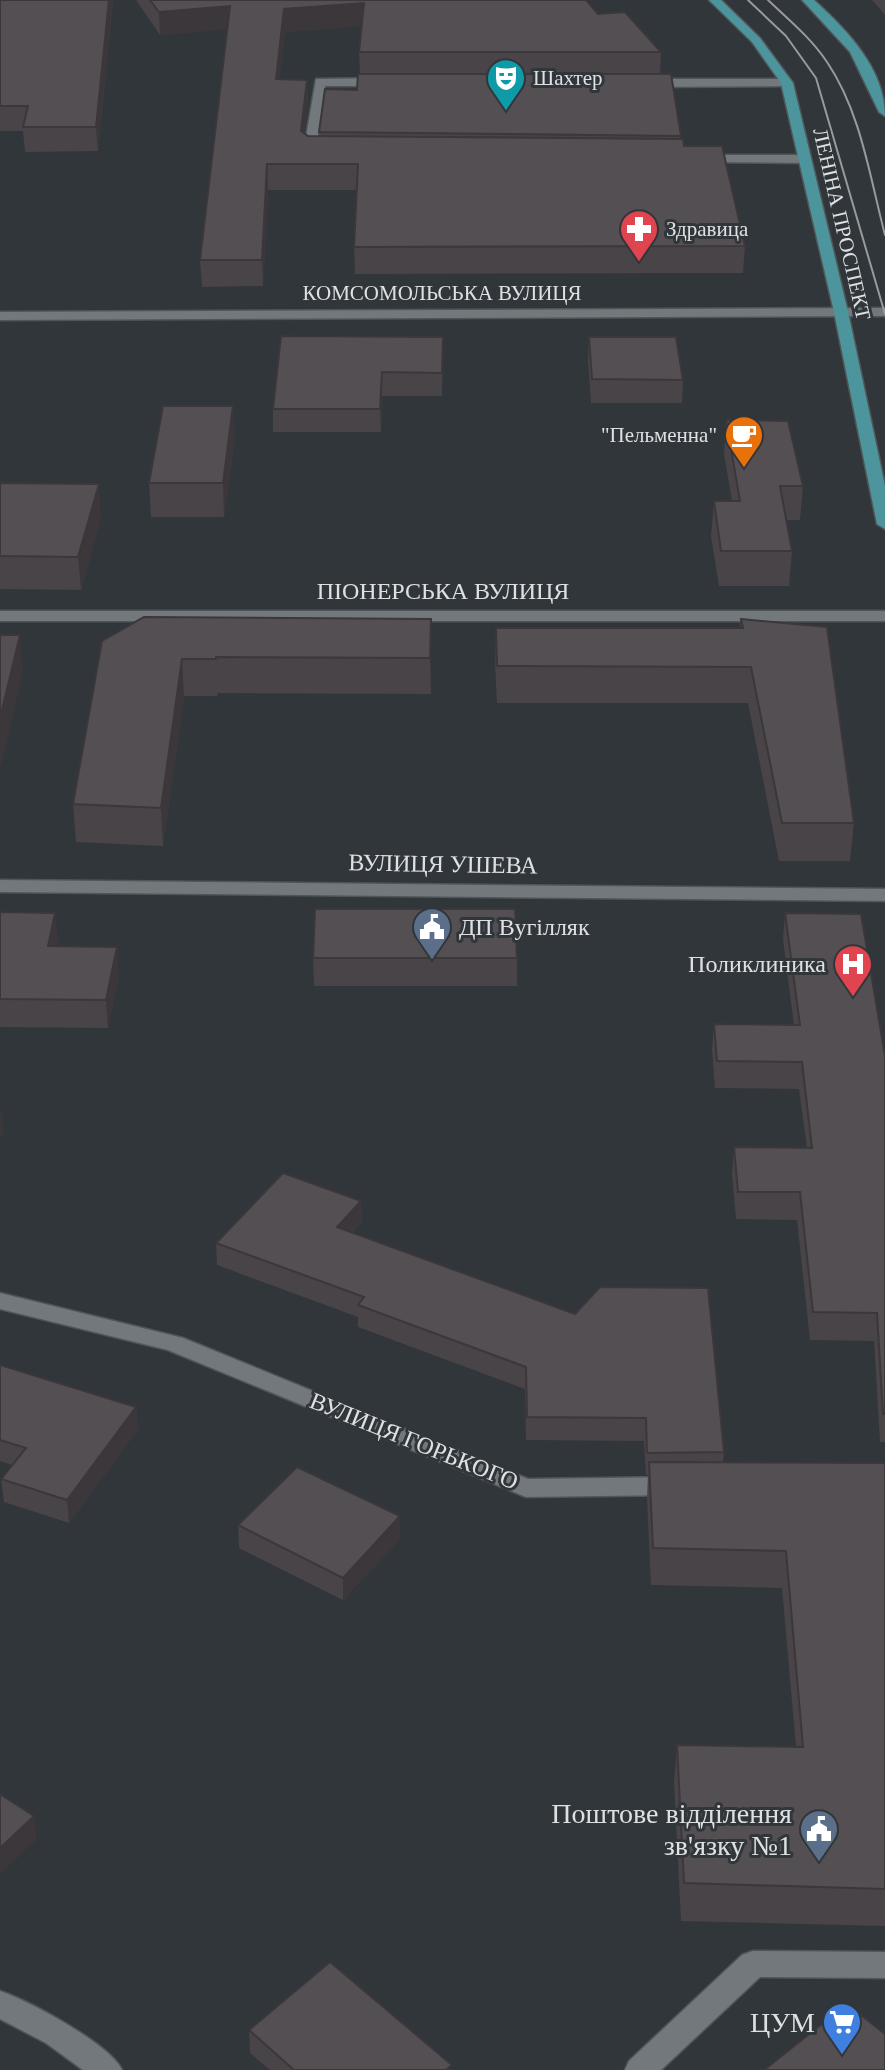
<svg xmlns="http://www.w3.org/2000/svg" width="885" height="2070" font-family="Georgia,serif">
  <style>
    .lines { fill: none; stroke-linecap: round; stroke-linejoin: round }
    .minor-casing { stroke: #505558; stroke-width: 3 }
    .major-casing { stroke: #505558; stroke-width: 3 }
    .minor { fill: #72787c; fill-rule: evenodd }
    .major { fill: #4d959c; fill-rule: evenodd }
    .tram { stroke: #979b9e; stroke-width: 2 }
    .wall { fill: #484447; fill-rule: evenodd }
    .shaded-wall { fill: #3b373a }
    .building { fill: #544f53; stroke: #3b373a; stroke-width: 2 }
    .labels { text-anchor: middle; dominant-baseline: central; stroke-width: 6; stroke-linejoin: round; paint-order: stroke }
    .far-poi-label { font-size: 21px; fill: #dee1e4; stroke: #31363a; text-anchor: start }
    .far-street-label { font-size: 21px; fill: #dee1e4; stroke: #31363a }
    .street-label { font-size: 24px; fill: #dee1e4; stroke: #31363a }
    .poi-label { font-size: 24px; fill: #dee1e4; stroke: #31363a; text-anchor: start }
    .near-poi-label { font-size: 28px; fill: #dee1e4; stroke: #31363a; text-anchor: end }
  </style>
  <rect width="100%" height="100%" fill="#31363a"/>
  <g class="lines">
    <defs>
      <g id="minor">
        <polygon points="316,79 387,78 393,82 387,86 325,86 316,150 326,154 309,158 303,154"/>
        <polygon points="787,79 793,83 791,86 646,87 640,83 646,79"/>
        <polygon points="694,155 805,155 811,159 805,163 698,162 694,161"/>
        <polygon points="885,308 885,316 0,320 0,312"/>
        <rect x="0" y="611" width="885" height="10"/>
        <polygon points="0,880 885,889 885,901 0,892"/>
        <polygon points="0,1293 183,1338 528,1479 676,1477 685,1480 689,1486 685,1492 676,1495 526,1497 168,1350 0,1309"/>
        <polygon points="753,1951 885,1952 885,1978 760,1977 661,2070 625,2070 629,2061 742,1955"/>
        <path d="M0,1991C29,2001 110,2044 122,2070H83L46,2043L0,2019Z"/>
      </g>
      <g id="major">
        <polygon points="709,0 721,0 760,38 793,83 848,312 885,486 885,529 877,524 834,312 781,83 752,42"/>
        <path d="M802,0H814C847,30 885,69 885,116L879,112L850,52Z"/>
      </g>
    </defs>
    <!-- minor casing -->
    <use href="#minor" class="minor-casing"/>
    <!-- major casing -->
    <use href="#major" class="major-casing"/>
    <!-- minor -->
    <use href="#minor" class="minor"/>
    <!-- major -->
    <use href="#major" class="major"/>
    <!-- tram -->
    <g class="tram">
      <polyline points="748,0 786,36 816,78 885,314"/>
      <path d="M768,0C789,20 811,38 827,62C861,112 870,178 885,235"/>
    </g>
  </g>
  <!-- wall -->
  <g class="wall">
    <polygon points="0,0 113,0 98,151 25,152 23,131 0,131"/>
    <path d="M136,0H586L598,14L661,52L660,74L681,136L680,139L745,246L743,273L355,274L354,247L357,190H268L263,286L202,287L200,260L227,29L160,35ZM362,26L359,52L360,74L357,90L319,132V136H308L304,133L308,104L307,80L279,79L285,32Z"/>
    <polygon points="872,0 885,0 885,15"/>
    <polygon points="443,337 442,396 382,396 381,432 273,432 273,409"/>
    <polygon points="589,337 683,380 682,403 591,403 588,360"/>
    <polygon points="726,420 803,486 800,520 786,520 792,551 789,586 719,586 711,536 714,501 732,501 724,454"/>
    <polygon points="235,439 224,517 151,517 149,483"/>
    <polygon points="0,483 101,517 81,590 0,589"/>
    <polygon points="741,619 854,823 850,861 779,861 748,703 497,703 495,664 496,628 740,628"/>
    <polygon points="102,641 431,655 431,694 218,693 217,696 184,696 163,846 76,842 73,804"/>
    <polygon points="0,912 58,940 57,946 119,975 108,1028 0,1027"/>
    <polygon points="785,913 885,1056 885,1442 880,1442 874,1341 810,1340 797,1220 736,1219 732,1174 734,1147 807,1148 799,1089 715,1088 712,1050 714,1024 794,1025 783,939"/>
    <polygon points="313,958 517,958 517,986 314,986"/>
    <polygon points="361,1201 362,1222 352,1233 724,1452 723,1462 885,1463 885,1926 681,1921 674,1782 677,1745 796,1747 782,1588 651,1585 647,1498 648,1475 646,1475 644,1441 526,1440 525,1389 358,1327 358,1317 217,1265 216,1243"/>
    <polygon points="0,1365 136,1407 138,1429 69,1523 4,1502 1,1479 12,1465 0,1461"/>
    <polygon points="238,1525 400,1539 343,1600 239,1548"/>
    <polygon points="249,2030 452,2070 270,2070 250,2053"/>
  </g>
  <!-- shaded-wall -->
  <g class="shaded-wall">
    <polygon points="109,0 113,0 98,151 96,127"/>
    <polygon points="364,3 364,26 285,32 276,104 276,79 284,9"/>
    <polygon points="230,6 231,29 160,35 159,12"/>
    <polygon points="307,80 308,104 302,156 301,131"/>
    <polygon points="267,164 268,190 263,286 262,260"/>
    <polygon points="382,372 382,396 381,432 380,409"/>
    <polygon points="233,406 235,439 224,517 223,483"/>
    <polygon points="99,484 101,517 81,590 78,557"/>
    <polygon points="431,619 431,694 430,658"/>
    <polygon points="20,635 23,671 5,751 0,767 0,718"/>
    <polygon points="182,659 184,696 163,846 161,808"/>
    <polygon points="55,913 58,940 51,974 48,946"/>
    <polygon points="117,947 119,975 108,1028 106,1000"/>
    <polygon points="2,1111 4,1132 0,1140 0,1114"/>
    <polygon points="361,1201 362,1222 337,1249 337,1227"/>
    <polygon points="136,1407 138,1429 69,1523 67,1500"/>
    <polygon points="400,1516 400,1539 343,1600 343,1578"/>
    <polygon points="34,1816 37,1839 0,1874 0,1848"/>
  </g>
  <!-- building -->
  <g class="building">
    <polygon points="0,0 109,0 96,127 23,127 28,106 0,106"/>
    <polygon points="150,0 586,0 598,14 625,12 661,52 359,52 364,3 284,9 276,79 307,80 301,131 308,136 683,139 684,146 722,146 745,246 354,247 358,164 267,164 262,260 200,260 230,6 159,12"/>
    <polygon points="358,74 671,74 681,136 319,132 325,89 357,90"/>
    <polygon points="281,336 443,337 442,373 382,372 380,409 273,409"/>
    <polygon points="589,337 676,337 683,380 592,379"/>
    <polygon points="163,406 233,406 223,483 149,483"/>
    <polygon points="726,420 788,421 803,486 780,486 792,551 721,551 714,501 740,501"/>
    <polygon points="0,483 99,484 78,557 0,556"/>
    <polygon points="144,617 431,619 430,658 216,657 216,659 182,659 161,808 73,804 102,641"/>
    <polygon points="741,619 827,627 854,823 782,823 751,667 497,666 496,628 743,628"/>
    <polygon points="0,635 20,635 0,718"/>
    <polygon points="315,909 515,909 517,958 313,958"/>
    <polygon points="0,912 55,913 48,946 117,947 106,1000 0,999"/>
    <polygon points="785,913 861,914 885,1056 885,1414 883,1414 877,1313 813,1312 800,1192 738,1192 734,1147 812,1148 802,1062 717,1061 714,1024 800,1025"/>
    <polygon points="283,1173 361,1201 337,1227 575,1314 600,1287 708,1288 724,1452 647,1453 646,1418 527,1417 526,1367 358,1305 364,1297 216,1243"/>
    <polygon points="0,1365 136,1407 67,1500 1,1479 26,1448 0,1440"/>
    <polygon points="649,1462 885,1463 885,1889 684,1883 677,1745 803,1747 786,1551 653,1548"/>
    <polygon points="297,1467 400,1516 343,1578 238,1525"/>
    <polygon points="0,1794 34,1816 0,1848"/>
    <polygon points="330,1962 452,2065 446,2070 294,2070 249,2030"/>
    <polygon points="847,2004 885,2034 885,2070 764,2070"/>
  </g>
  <!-- icons -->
  <defs>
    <symbol id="theatre-pin" viewBox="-11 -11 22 30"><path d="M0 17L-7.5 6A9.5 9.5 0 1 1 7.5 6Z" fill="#0f9aa8" stroke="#31363a"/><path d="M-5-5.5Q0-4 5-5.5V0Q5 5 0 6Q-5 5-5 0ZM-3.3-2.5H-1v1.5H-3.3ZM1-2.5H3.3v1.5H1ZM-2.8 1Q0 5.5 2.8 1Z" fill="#fff"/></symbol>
    <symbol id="pharmacy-pin" viewBox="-11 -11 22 30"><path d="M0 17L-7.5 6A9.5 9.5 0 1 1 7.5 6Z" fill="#e0444e" stroke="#31363a"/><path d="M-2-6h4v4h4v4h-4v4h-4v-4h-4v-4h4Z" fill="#fff"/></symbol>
    <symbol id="cafe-pin" viewBox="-11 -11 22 30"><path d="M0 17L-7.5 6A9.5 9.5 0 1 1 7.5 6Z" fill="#e8710a" stroke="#31363a"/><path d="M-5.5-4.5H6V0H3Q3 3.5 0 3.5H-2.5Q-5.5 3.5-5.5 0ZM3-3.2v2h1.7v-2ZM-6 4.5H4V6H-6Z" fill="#fff"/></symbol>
    <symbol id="civic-pin" viewBox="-11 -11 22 30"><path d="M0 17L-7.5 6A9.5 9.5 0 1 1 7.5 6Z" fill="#5c6f8a" stroke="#31363a"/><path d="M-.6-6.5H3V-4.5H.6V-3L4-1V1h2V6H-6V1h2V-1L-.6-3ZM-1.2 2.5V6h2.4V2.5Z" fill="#fff"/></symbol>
    <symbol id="hospital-pin" viewBox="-11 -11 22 30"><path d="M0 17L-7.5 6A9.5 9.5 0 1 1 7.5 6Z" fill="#e0444e" stroke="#31363a"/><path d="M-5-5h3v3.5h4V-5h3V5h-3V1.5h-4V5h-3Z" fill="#fff"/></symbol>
    <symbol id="supermarket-pin" viewBox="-11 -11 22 30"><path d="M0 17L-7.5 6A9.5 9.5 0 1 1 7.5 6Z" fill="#3f7fe0" stroke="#31363a"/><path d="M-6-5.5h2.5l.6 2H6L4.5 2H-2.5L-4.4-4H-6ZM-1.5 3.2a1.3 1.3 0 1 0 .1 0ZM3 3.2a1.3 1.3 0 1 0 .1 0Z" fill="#fff"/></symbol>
  </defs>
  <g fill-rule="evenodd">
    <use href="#theatre-pin" x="484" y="56" width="44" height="60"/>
    <use href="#pharmacy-pin" x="617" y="207" width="44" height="60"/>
    <use href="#cafe-pin" x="722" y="413" width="44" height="60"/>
    <use href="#civic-pin" x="410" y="905" width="44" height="60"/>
    <use href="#hospital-pin" x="831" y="942" width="44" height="60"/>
    <use href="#civic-pin" x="797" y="1807" width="44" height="60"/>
    <use href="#supermarket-pin" x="820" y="2000" width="44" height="60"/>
  </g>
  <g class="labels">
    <!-- far-poi labels -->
    <g class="far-poi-label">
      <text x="533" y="78">Шахтер</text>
      <text x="666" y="229">Здравица</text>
      <text x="717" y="435" text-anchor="end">"Пельменна"</text>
    </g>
    <!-- far-street labels -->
    <g class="far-street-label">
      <text transform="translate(842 224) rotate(77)">ЛЕНІНА ПРОСПЕКТ</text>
      <text x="442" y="293">КОМСОМОЛЬСЬКА ВУЛИЦЯ</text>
    </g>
    <!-- street labels -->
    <g class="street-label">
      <text x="443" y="591">ПІОНЕРСЬКА ВУЛИЦЯ</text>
      <text transform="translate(443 864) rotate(1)">ВУЛИЦЯ УШЕВА</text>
      <text transform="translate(414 1441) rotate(22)">ВУЛИЦЯ ГОРЬКОГО</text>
    </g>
    <!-- poi labels -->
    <g class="poi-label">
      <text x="459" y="927">ДП Вугілляк</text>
      <text x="826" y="964" text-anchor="end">Поликлиника</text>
    </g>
    <!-- near-poi labels -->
    <g class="near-poi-label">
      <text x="792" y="1813">Поштове відділення<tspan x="792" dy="32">зв'язку №1</tspan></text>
      <text x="815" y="2022">ЦУМ</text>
    </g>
  </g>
</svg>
